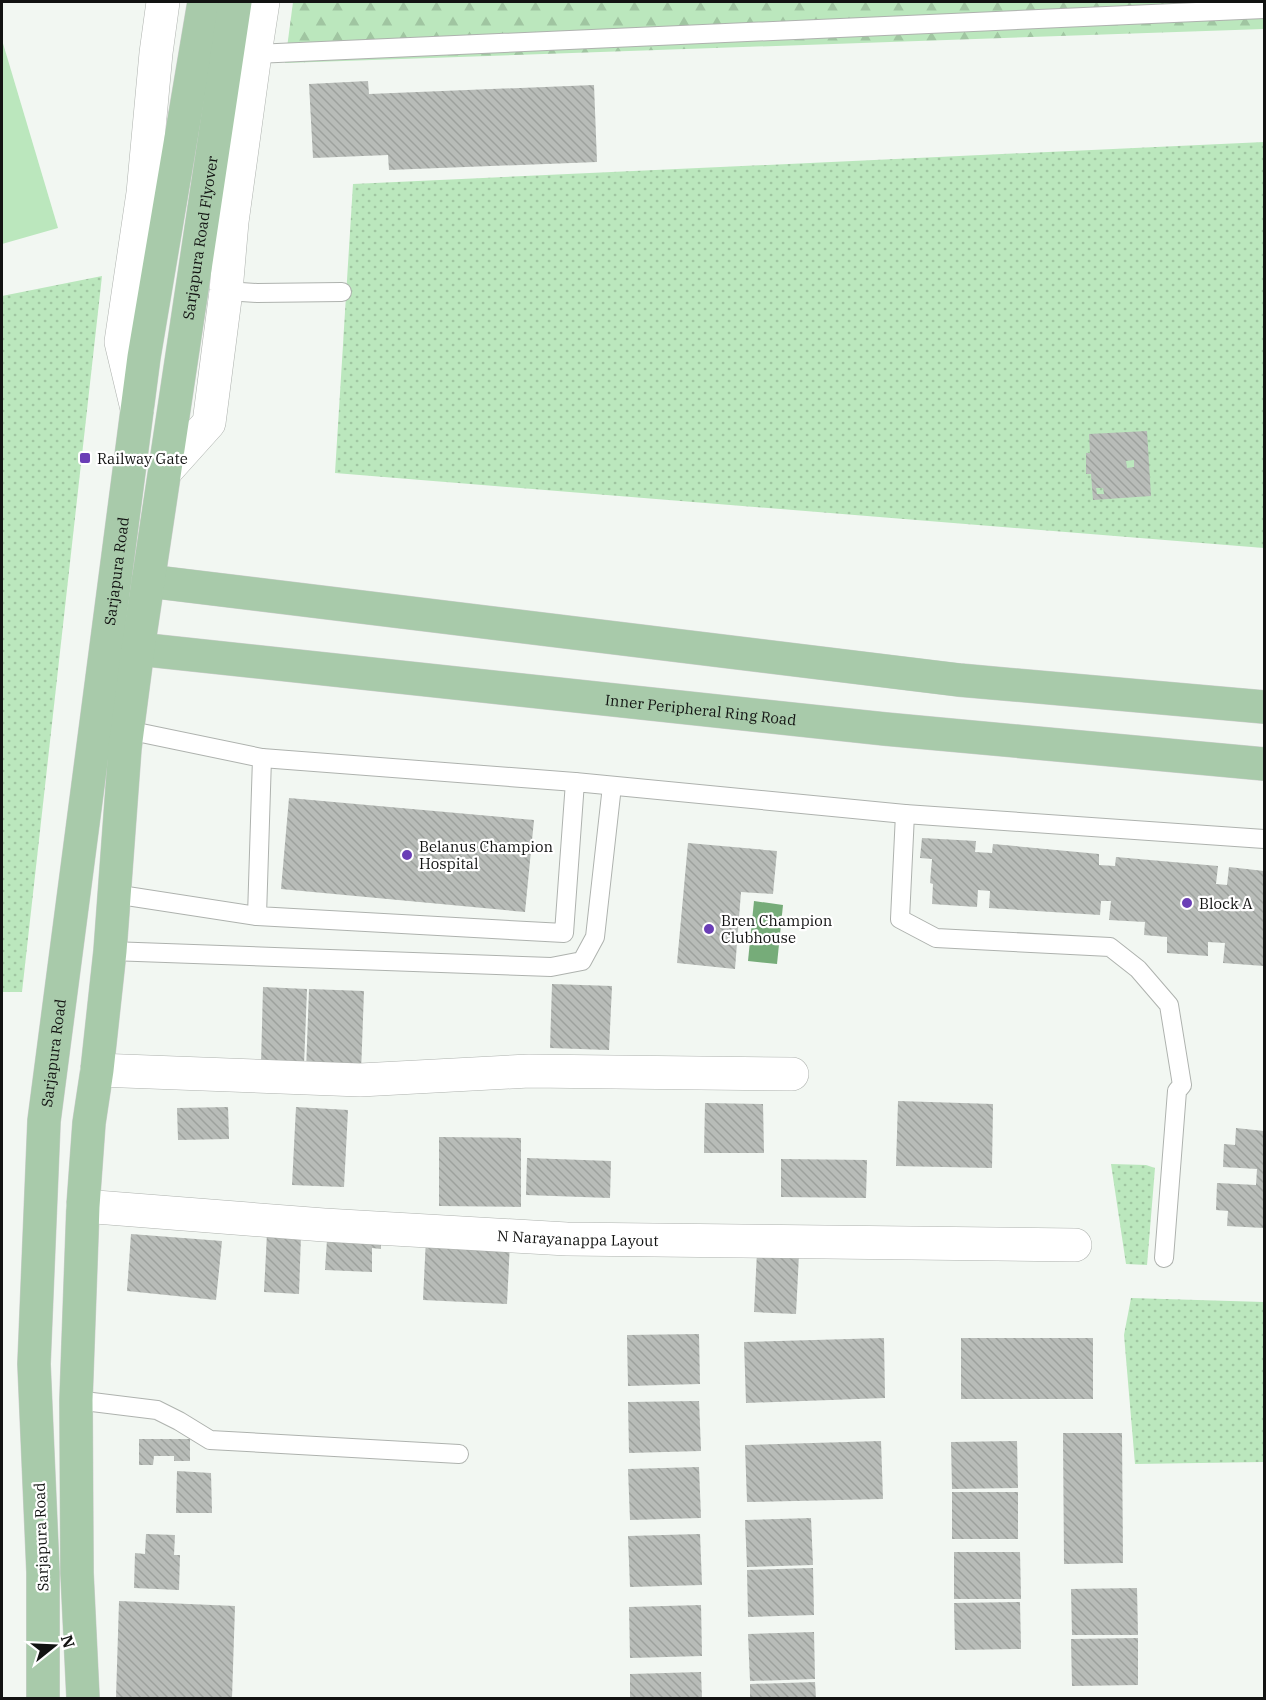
<svg xmlns="http://www.w3.org/2000/svg" width="1266" height="1700" font-family="'IBM Plex Serif',serif">
  <style>
    .green { fill: url(#green-dots) }
    .forest { fill: url(#forest-firs) }
    .pitch { fill: #bbe7bd }
    .water { fill: #76ac79 }
    .building { fill: url(#building-back-hatch); fill-rule: evenodd }
    .lines { fill: none; stroke-linecap: round; stroke-linejoin: round }
    .service-casing { stroke: #aeb2ae; stroke-width: 20 }
    .minor-casing { stroke: #aeb2ae; stroke-width: 34 }
    .primary-casing { stroke: #d0d0d0; stroke-width: 34 }
    .service { stroke: #fff; stroke-width: 18 }
    .minor { stroke: #fff; stroke-width: 33 }
    .primary { stroke: #a8caaa; stroke-width: 33 }
    .poi-dot { fill: #6a3eb6; stroke: #fff; stroke-width: 2 }
    .labels { text-anchor: middle; dominant-baseline: central; stroke-width: 4.5; stroke-linejoin: round; paint-order: stroke }
    .street-label { font-size: 15px; fill: #121312; stroke: #fff }
    .poi-label { font-size: 15px; fill: #121312; stroke: #fff; text-anchor: start }
  </style>
  <defs>
    <pattern id="green-dots" width="8" height="8" patternUnits="userSpaceOnUse" patternTransform="scale(1.5)"><rect width="8" height="8" fill="#bbe7bd"/><path d="M2 2h.1M6 6h.1" fill="none" stroke="#a0c5a1" stroke-width="1.8" stroke-linecap="round"/></pattern>
    <pattern id="forest-firs" width="22" height="20" patternUnits="userSpaceOnUse" patternTransform="scale(1.5)"><rect width="22" height="20" fill="#bbe7bd"/><path d="M5 1l3.5 6h-7zM16 11l3.5 6h-7z" fill="#a0c5a1"/></pattern>
    <pattern id="building-back-hatch" width="6" height="6" patternUnits="userSpaceOnUse" patternTransform="scale(1.5)"><rect width="6" height="6" fill="#b8bcb8"/><path d="M-1 5l2 2M0 0l6 6M5-1l2 2" fill="none" stroke="#9da19d"/></pattern>
  </defs>
  <rect width="100%" height="100%" fill="#f2f7f2"/>
  <!-- green -->
  <g class="green">
    <polygon points="1264,142 1264,548 335,473 353,184"/>
    <polygon points="102,276 22,992 2,992 2,296"/>
    <polygon points="1111,1164 1146,1165 1155,1168 1147,1265 1126,1264"/>
    <polygon points="1131,1298 1264,1302 1264,1462 1135,1464 1124,1335"/>
  </g>
  <!-- forest -->
  <polygon class="forest" points="293,2 1264,2 1264,29 285,63"/>
  <!-- pitch -->
  <polygon class="pitch" points="2,40 58,228 2,244"/>
  <!-- water -->
  <polygon class="water" points="754,901 783,905 777,964 748,961"/>
  <!-- building -->
  <g class="building">
    <polygon points="368,81 369,94 594,85 597,162 389,170 388,155 313,158 309,84"/>
    <path d="M1147,431L1151,496L1093,500L1091,474H1086V453H1090L1089,434ZM1134,460V467L1127,468L1126,461ZM1096,488H1103L1104,494H1097Z"/>
    <polygon points="289,798 534,820 525,912 281,889"/>
    <polygon points="922,838 976,841 975,852 992,853 993,844 1099,854 1099,865 1115,866 1116,857 1218,866 1216,884 1227,885 1229,867 1264,871 1264,966 1223,963 1225,943 1208,942 1208,956 1167,953 1167,937 1144,935 1145,922 1109,920 1111,901 1101,901 1100,915 989,908 990,891 978,890 977,907 932,904 933,884 930,883 932,859 920,858"/>
    <polygon points="688,843 777,851 773,894 741,892 735,969 677,963"/>
    <polygon points="552,984 612,986 609,1050 550,1048"/>
    <polygon points="263,987 307,989 304,1065 261,1064"/>
    <polygon points="309,989 364,991 361,1073 306,1071"/>
    <polygon points="898,1101 993,1104 992,1168 896,1166"/>
    <polygon points="705,1103 763,1104 764,1153 704,1153"/>
    <polygon points="228,1107 229,1139 178,1140 177,1108"/>
    <polygon points="296,1107 348,1110 344,1187 292,1185"/>
    <polygon points="1236,1128 1264,1131 1264,1228 1227,1226 1228,1211 1216,1210 1217,1183 1256,1185 1257,1169 1223,1167 1224,1144 1235,1145"/>
    <polygon points="439,1137 521,1138 521,1207 439,1206"/>
    <polygon points="527,1158 611,1161 610,1198 526,1195"/>
    <polygon points="781,1159 867,1160 866,1198 781,1197"/>
    <polygon points="267,1233 301,1235 299,1294 264,1292"/>
    <polygon points="131,1234 222,1241 216,1300 127,1291"/>
    <polygon points="381,1238 381,1249 372,1248 372,1272 325,1270 327,1240"/>
    <polygon points="426,1238 510,1242 507,1304 423,1300"/>
    <polygon points="757,1252 799,1254 796,1314 754,1312"/>
    <polygon points="699,1334 700,1384 628,1386 627,1335"/>
    <polygon points="884,1338 885,1398 746,1403 744,1342"/>
    <rect x="961" y="1338" width="132" height="61"/>
    <polygon points="699,1401 701,1451 629,1453 628,1402"/>
    <polygon points="1063,1433 1122,1433 1123,1563 1064,1564"/>
    <polygon points="139,1439 190,1439 190,1461 174,1461 174,1456 154,1456 153,1465 139,1465"/>
    <polygon points="881,1441 883,1499 747,1502 745,1445"/>
    <polygon points="1017,1441 1018,1488 952,1489 951,1442"/>
    <polygon points="699,1467 701,1518 630,1520 628,1469"/>
    <polygon points="177,1471 211,1473 212,1513 176,1513"/>
    <rect x="952" y="1492" width="66" height="47"/>
    <polygon points="811,1518 813,1565 747,1567 745,1520"/>
    <polygon points="146,1534 175,1535 174,1555 180,1555 179,1590 134,1588 135,1553 145,1554"/>
    <polygon points="700,1534 702,1585 630,1587 628,1536"/>
    <polygon points="954,1552 1020,1552 1021,1599 954,1599"/>
    <polygon points="813,1568 814,1615 748,1617 747,1570"/>
    <polygon points="1137,1588 1138,1635 1072,1635 1071,1589"/>
    <polygon points="119,1601 235,1606 232,1698 116,1698"/>
    <polygon points="1020,1602 1021,1649 955,1650 954,1603"/>
    <polygon points="701,1605 702,1656 630,1658 629,1607"/>
    <polygon points="814,1632 815,1679 750,1681 748,1634"/>
    <polygon points="1138,1638 1138,1685 1072,1686 1071,1639"/>
    <polygon points="701,1672 702,1698 630,1698 630,1674"/>
    <polygon points="815,1682 816,1698 750,1698 750,1684"/>
  </g>
  <g class="lines">
    <defs>
      <g id="service">
        <polyline points="255,54 1264,9"/>
        <polyline points="226,291 257,293 342,292"/>
        <polyline points="127,730 262,758 257,916 564,933 575,782 905,814"/>
        <polyline points="262,758 575,782"/>
        <polyline points="114,894 257,916"/>
        <polyline points="110,951 551,967 582,961 595,937 612,786"/>
        <polyline points="1164,1258 1177,1091 1182,1085 1169,1005 1138,969 1110,947 936,938 900,919 905,814 1264,839"/>
        <polyline points="76,1400 157,1410 179,1421 210,1440 459,1454"/>
      </g>
      <g id="minor">
        <polyline points="137,409 121,342 143,193 156,53 163,2"/>
        <polyline points="165,472 209,423 226,291 232,222 255,54 263,2"/>
        <polyline points="97,1070 360,1080 529,1071 792,1074"/>
        <path id="s1" d="M83,1206L324,1225L567,1239L1075,1245"/>
      </g>
      <g id="primary">
        <polyline points="148,581 959,680 1264,707"/>
        <path id="s2" d="M138,649L885,729L1264,764"/>
        <path id="s3" d="M43,1698V1572L34,1364L44,1121L144,357L204,2"/>
        <path id="s4" d="M83,1698L77,1573L76,1400L83,1206L89,1123L97,1070L110,951L125,748L138,649L235,2"/>
      </g>
    </defs>
    <!-- service casing -->
    <use href="#service" class="service-casing"/>
    <!-- minor casing -->
    <use href="#minor" class="minor-casing"/>
    <!-- primary casing -->
    <use href="#primary" class="primary-casing"/>
    <!-- service -->
    <use href="#service" class="service"/>
    <!-- minor -->
    <use href="#minor" class="minor"/>
    <!-- primary -->
    <use href="#primary" class="primary"/>
  </g>
  <!-- markers -->
  <g class="poi-dot">
    <rect x="79" y="452" width="12" height="12" rx="3"/>
    <circle cx="407" cy="855" r="6"/>
    <circle cx="1187" cy="903" r="6"/>
    <circle cx="709" cy="929" r="6"/>
  </g>
  <g class="labels">
    <!-- street labels -->
    <g class="street-label">
      <text stroke="none"><textPath href="#s4" startOffset="1468">Sarjapura Road Flyover</textPath></text>
      <text stroke="none"><textPath href="#s3" startOffset="1132">Sarjapura Road</textPath></text>
      <text stroke="none"><textPath href="#s2" startOffset="566">Inner Peripheral Ring Road</textPath></text>
      <text stroke="none"><textPath href="#s3" startOffset="646">Sarjapura Road</textPath></text>
      <text stroke="none"><textPath href="#s1" startOffset="496">N Narayanappa Layout</textPath></text>
      <text transform="translate(41 1537) rotate(-92)">Sarjapura Road</text>
    </g>
    <!-- poi labels -->
    <g class="poi-label">
      <text x="97" y="458">Railway Gate</text>
      <text x="419" y="846">Belanus Champion<tspan x="419" dy="17">Hospital</tspan></text>
      <text x="1199" y="903">Block A</text>
      <text x="721" y="920">Bren Champion<tspan x="721" dy="17">Clubhouse</tspan></text>
    </g>
  </g>
  <!-- border -->
  <rect width="1266" height="1700" fill="none" stroke="#121312" stroke-width="6"/>
  <!-- north arrow -->
  <g transform="translate(54 1646) rotate(72)" stroke="#ffffff" stroke-width="4.5" paint-order="stroke">
  <path d="M0-4.5L10 22L0 15L-10 22Z" fill="#121312"/>
  <text y="-9" font-size="16" font-weight="bold" text-anchor="middle" fill="#121312">N</text>
  </g>
</svg>
